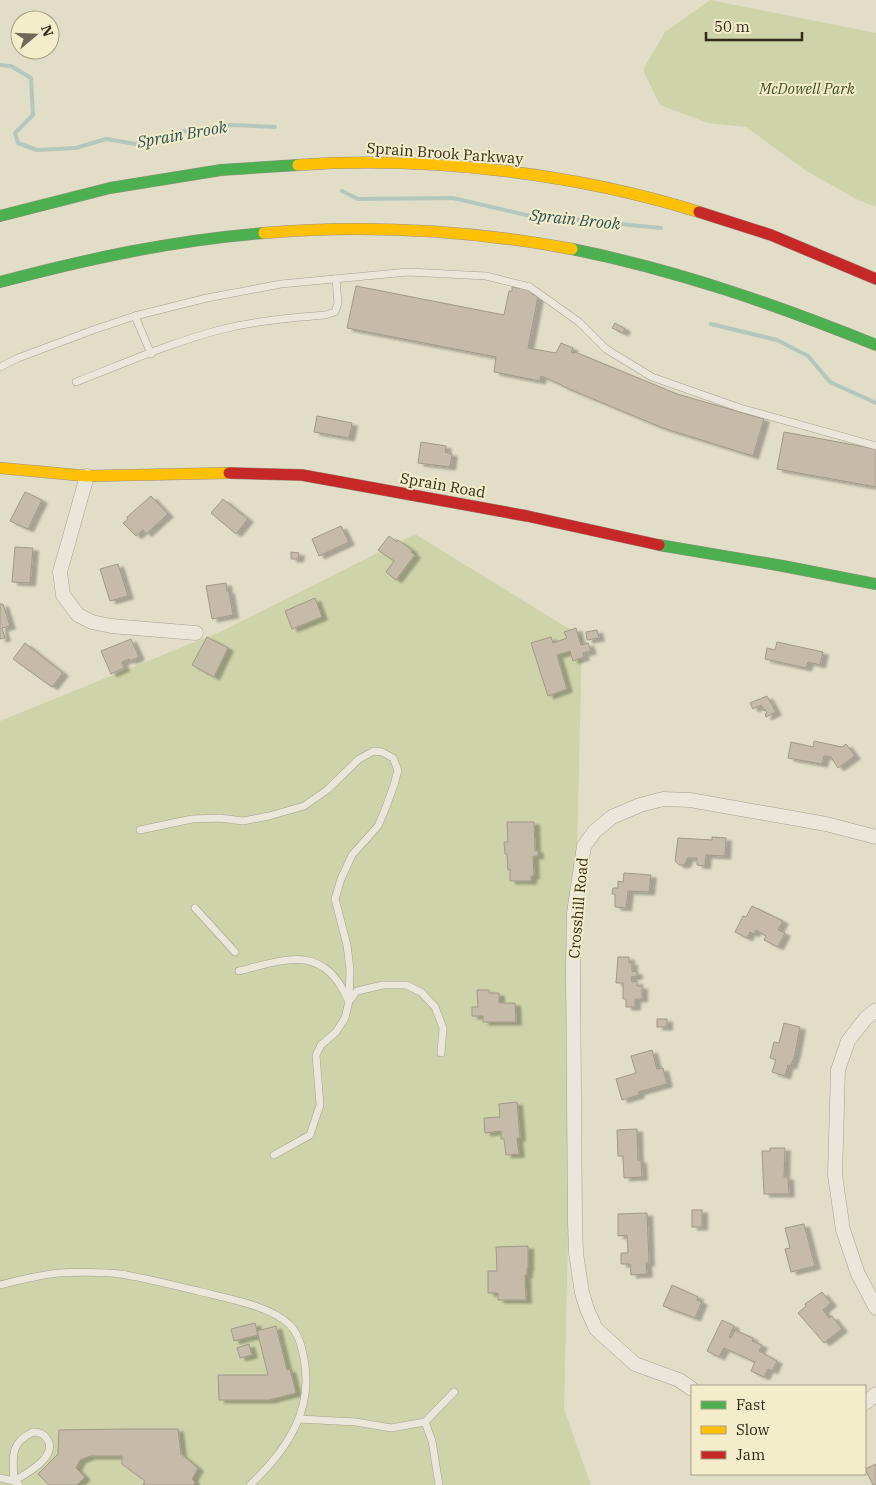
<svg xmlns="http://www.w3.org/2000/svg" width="876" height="1485" font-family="'IBM Plex Serif',serif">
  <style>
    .green { fill: #ced3a9 }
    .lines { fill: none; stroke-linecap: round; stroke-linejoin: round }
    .stream { stroke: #b4c7bd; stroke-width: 4 }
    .building { fill: #c5bba8; stroke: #a19887; filter: url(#shadow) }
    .lane-casing { stroke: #a6a091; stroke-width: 8 }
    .street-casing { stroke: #a6a091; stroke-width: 15 }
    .fast-casing { stroke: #969081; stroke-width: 12 }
    .slow-casing { stroke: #969081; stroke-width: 12 }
    .jam-casing { stroke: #969081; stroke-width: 12 }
    .lane { stroke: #eae6d9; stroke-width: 7 }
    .street { stroke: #eae6d9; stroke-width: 14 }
    .fast { stroke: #4caf50; stroke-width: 11 }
    .slow { stroke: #ffc107; stroke-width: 11 }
    .jam { stroke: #c62828; stroke-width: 11 }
    .labels { text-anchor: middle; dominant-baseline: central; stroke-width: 4; stroke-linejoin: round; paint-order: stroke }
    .park-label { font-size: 15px; font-style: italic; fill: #3e4f21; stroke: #f4edcb }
    .street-label { font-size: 15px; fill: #33291b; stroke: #f4edcb }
    .water-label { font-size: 16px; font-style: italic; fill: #2a5153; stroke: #f4edcb }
  </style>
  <defs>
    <filter id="shadow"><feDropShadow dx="5.5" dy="3" stdDeviation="1" flood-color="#0004"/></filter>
  </defs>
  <rect width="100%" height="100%" fill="#e2ddc7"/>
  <!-- green -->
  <g class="green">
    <polygon points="710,0 876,33 876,207 856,199 805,170 746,127 708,123 660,105 643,70 665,32"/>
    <polygon points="415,534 582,637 564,1409 591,1485 0,1485 0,721 222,631"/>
  </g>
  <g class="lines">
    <!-- stream -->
    <g class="stream">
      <polyline points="0,65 11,66 31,78 33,115 15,133 18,143 37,150 76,148 106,139 136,144 184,131 232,125 275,127"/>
      <polyline points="342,191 358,199 453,198 526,215 661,228"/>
      <polyline points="711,324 777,340 808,356 830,382 876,403"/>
    </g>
  </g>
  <!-- building -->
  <g class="building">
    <polygon points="356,286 504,315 509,291 512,291 512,287 532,290 532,294 538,297 528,348 556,353 561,343 573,348 571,352 575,353 575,352 677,394 764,419 753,456 663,428 562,386 562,385 541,376 540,381 494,372 496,357 347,328"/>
    <polygon points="615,323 625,329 623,333 612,328"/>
    <polygon points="317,416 352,423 349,438 314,432"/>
    <polygon points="784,432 876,449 876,487 777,469"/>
    <polygon points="421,442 446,446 445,452 452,454 450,467 418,463"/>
    <polygon points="25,492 42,500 28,529 10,521"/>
    <polygon points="151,496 168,514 146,534 143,530 136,536 123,523 128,519 127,517"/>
    <polygon points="223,499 248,519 236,534 211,513"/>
    <polygon points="341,526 349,542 319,556 312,539"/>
    <polygon points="389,536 397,542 398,540 412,550 411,552 415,555 396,580 386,572 394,561 378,550"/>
    <polygon points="15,547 33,548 30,583 12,582"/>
    <polygon points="291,552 299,553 298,559 291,559"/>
    <polygon points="118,564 128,596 110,601 100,569"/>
    <polygon points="226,583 227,591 229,591 233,615 212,619 206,586"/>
    <polygon points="315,598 322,617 292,629 285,611"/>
    <polygon points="0,604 3,604 10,626 2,628 5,638 0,639"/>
    <polygon points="576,628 581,645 588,643 591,651 583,653 584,657 573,661 570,651 557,655 567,689 548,696 531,643 551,637 553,643 567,638 564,632"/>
    <polygon points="597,630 599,638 587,640 586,632"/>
    <polygon points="207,637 228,648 214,677 192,665"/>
    <polygon points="131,639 139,657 130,661 129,659 122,662 124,668 111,674 101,651"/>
    <polygon points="777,642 823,652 820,665 808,662 806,668 765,659 767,648 775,650"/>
    <polygon points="25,643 63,673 52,687 13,659"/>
    <polygon points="767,696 776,712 766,717 765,714 767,713 765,709 764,711 761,705 753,709 750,703"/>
    <polygon points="814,741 842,747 846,744 855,756 838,768 831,757 824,756 822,764 788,758 791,742 813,747"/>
    <polygon points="507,822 534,822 535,851 538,850 538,856 533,856 534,876 531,876 531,881 510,881 510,869 508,870 507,854 505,854 504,842 508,842"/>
    <polygon points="712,837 726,838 725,856 706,855 705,866 697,865 697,858 687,858 686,863 683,865 679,865 675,861 678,838 712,840"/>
    <polygon points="624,873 651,875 649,892 628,891 626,908 615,907 615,894 612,894 613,888 618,888 618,881 623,882"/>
    <polygon points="752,906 783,921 778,930 785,933 778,947 764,940 766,936 756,930 754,934 750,932 747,938 735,932 743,916 746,917"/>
    <polygon points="618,957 629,957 629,963 632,962 632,971 637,972 637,976 631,977 632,982 637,981 637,986 642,986 642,999 635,999 635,1007 626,1007 626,999 623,999 623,983 616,983"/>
    <polygon points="477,990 489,990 489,993 499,993 499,1003 515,1003 516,1022 483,1022 483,1016 472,1016 472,1007 478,1007"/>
    <rect x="657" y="1019" width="10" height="8"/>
    <polygon points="784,1023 800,1027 795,1054 791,1066 788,1065 785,1076 772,1072 776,1060 770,1058 774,1042 779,1043"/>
    <polygon points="652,1050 657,1069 663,1068 667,1084 638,1092 639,1095 622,1100 616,1079 636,1073 631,1056"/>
    <polygon points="517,1102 520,1138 517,1138 519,1154 506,1155 504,1139 501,1139 501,1131 485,1133 484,1118 500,1117 499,1104"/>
    <polygon points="637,1129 638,1160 641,1160 642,1177 624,1178 623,1156 618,1156 617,1130"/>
    <polygon points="770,1148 785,1148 784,1177 788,1177 789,1194 764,1194 762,1151 770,1151"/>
    <rect x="692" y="1210" width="10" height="17"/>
    <polygon points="647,1213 649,1263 646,1263 647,1274 631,1275 630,1264 621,1264 621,1253 628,1253 627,1235 618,1236 618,1214"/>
    <polygon points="804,1224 815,1266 791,1272 785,1249 790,1248 785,1228"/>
    <polygon points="528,1246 528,1268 527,1269 527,1275 525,1275 526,1300 498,1300 498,1293 488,1293 488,1271 497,1271 496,1247"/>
    <polygon points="672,1285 698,1297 697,1300 702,1302 695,1318 663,1306"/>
    <polygon points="822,1292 831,1303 823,1310 829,1318 832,1316 842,1329 824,1343 798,1313 806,1306 805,1304"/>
    <polygon points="722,1320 734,1326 729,1337 731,1338 735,1330 753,1338 752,1341 762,1345 759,1351 777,1361 772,1371 768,1369 764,1377 751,1371 755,1362 724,1348 719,1357 707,1351"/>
    <polygon points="255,1323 258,1335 234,1341 231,1329"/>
    <polygon points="276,1326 287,1370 290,1369 296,1393 269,1400 219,1400 218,1375 268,1375 257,1331"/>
    <polygon points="249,1344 252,1355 240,1358 237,1348"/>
    <polygon points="125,1429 178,1429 181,1454 198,1468 192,1479 195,1482 194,1485 145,1485 143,1484 145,1481 122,1464 122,1456 90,1456 80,1460 76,1468 85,1477 77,1485 49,1485 38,1474 58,1454 59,1430"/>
    <polygon points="876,1464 876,1485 873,1485 865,1469"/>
  </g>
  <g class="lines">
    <defs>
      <g id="lane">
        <polyline points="135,316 151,354"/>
        <polyline points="0,367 18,358 93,330 135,316 207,298 281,284 408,272 486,276 530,287 579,322 606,349 652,377 740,408 876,446"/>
        <path d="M76,382C123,364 170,343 219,330C254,321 289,318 325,315L335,312L338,303L336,279"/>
        <polyline points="140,830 192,819 220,818 243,821 269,816 304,806 327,790 359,759 374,751 382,752 393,758 398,770 394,785 386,807 378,826 352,855 341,879 335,899 347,945 350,969 349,1001"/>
        <polyline points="195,908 235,952"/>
        <path d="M239,971C286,959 323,944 347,998"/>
        <polyline points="274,1155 310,1135 320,1105 316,1055 321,1045 336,1032 345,1018 349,1001 357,991 383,985 406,985 421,992 435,1007 443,1028 441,1053"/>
        <path d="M0,1285C19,1280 40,1275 59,1273C74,1272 105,1272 120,1274C146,1278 172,1285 198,1291C225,1298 269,1305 290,1325C299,1334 302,1347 304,1359C314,1411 286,1451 250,1485"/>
        <polyline points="299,1419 356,1422 391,1428 425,1422 432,1441 439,1485"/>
        <polyline points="425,1422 454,1392"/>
        <path d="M33,1432C39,1432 43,1433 47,1439C59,1456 26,1474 14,1481C13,1458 9,1443 33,1432Z"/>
        <polyline points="0,1478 14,1481 19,1485"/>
      </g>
      <g id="street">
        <polyline points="87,476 60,572 63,595 78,615 92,622 111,626 196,633"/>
        <polyline points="876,1010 866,1018 848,1041 838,1070 835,1175 843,1230 858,1274 876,1308"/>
        <polyline points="692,1389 679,1380 635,1364 596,1329 587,1309 582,1293 576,1253 575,1221 573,968 574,913 584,846 595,831 612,817 640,805 663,799 690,800 826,824 876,837"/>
        <polyline points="865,1403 876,1394"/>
      </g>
      <g id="fast">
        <polyline points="0,216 110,188 221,170 298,165"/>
        <path d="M572,249C677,270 777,305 876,345"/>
        <path d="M0,282C87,259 174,240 264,233"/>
        <polyline points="659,545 783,566 876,584"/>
      </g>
      <g id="slow">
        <path d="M298,165C428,156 574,173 699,212"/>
        <path d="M264,233C367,224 470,230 572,249"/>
        <polyline points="0,468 87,476 229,473"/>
      </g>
      <g id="jam">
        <polyline points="699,212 771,235 876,279"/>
        <polyline points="229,473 302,475 527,516 659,545"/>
      </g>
    </defs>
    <!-- lane casing -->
    <use href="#lane" class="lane-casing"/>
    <!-- street casing -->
    <use href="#street" class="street-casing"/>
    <!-- fast casing -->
    <use href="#fast" class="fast-casing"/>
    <!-- slow casing -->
    <use href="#slow" class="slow-casing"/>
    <!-- jam casing -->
    <use href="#jam" class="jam-casing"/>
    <!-- lane -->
    <use href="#lane" class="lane"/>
    <!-- street -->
    <use href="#street" class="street"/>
    <!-- fast -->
    <use href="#fast" class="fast"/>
    <!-- slow -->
    <use href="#slow" class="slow"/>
    <!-- jam -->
    <use href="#jam" class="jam"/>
  </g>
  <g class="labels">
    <!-- park labels -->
    <g class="park-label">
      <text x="807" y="88">McDowell Park</text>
    </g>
    <!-- street labels -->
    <g class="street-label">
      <text transform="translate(445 153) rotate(4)">Sprain Brook Parkway</text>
      <text transform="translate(443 485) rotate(10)">Sprain Road</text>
      <text transform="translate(578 908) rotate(-85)">Crosshill Road</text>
    </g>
    <!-- water labels -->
    <g class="water-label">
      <text transform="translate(182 134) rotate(-10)">Sprain Brook</text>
      <text transform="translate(575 219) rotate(6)">Sprain Brook</text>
    </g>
  </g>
  <!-- legend -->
  <rect x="691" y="1385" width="175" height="90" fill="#f4edcb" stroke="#a79f85"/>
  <rect x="701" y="1401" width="25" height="8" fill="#4caf50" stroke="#a79f85"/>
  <text x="736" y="1410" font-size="15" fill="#33291b">Fast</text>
  <rect x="701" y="1426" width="25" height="8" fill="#ffc107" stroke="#a79f85"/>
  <text x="736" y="1435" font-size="15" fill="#33291b">Slow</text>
  <rect x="701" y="1451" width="25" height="8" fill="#c62828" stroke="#a79f85"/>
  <text x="736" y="1460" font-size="15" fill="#33291b">Jam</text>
  <!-- north arrow -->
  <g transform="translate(35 35) rotate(71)"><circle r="24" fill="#f4edcb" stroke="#a79f85"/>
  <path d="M0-4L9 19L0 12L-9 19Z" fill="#706857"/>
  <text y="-8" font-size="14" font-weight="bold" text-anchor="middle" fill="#33291b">N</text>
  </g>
  <!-- scale -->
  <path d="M706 32v8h96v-8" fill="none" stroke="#33291b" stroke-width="2.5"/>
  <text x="714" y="32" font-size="15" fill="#33291b" stroke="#f4edcb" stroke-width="4" paint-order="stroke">50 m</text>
</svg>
